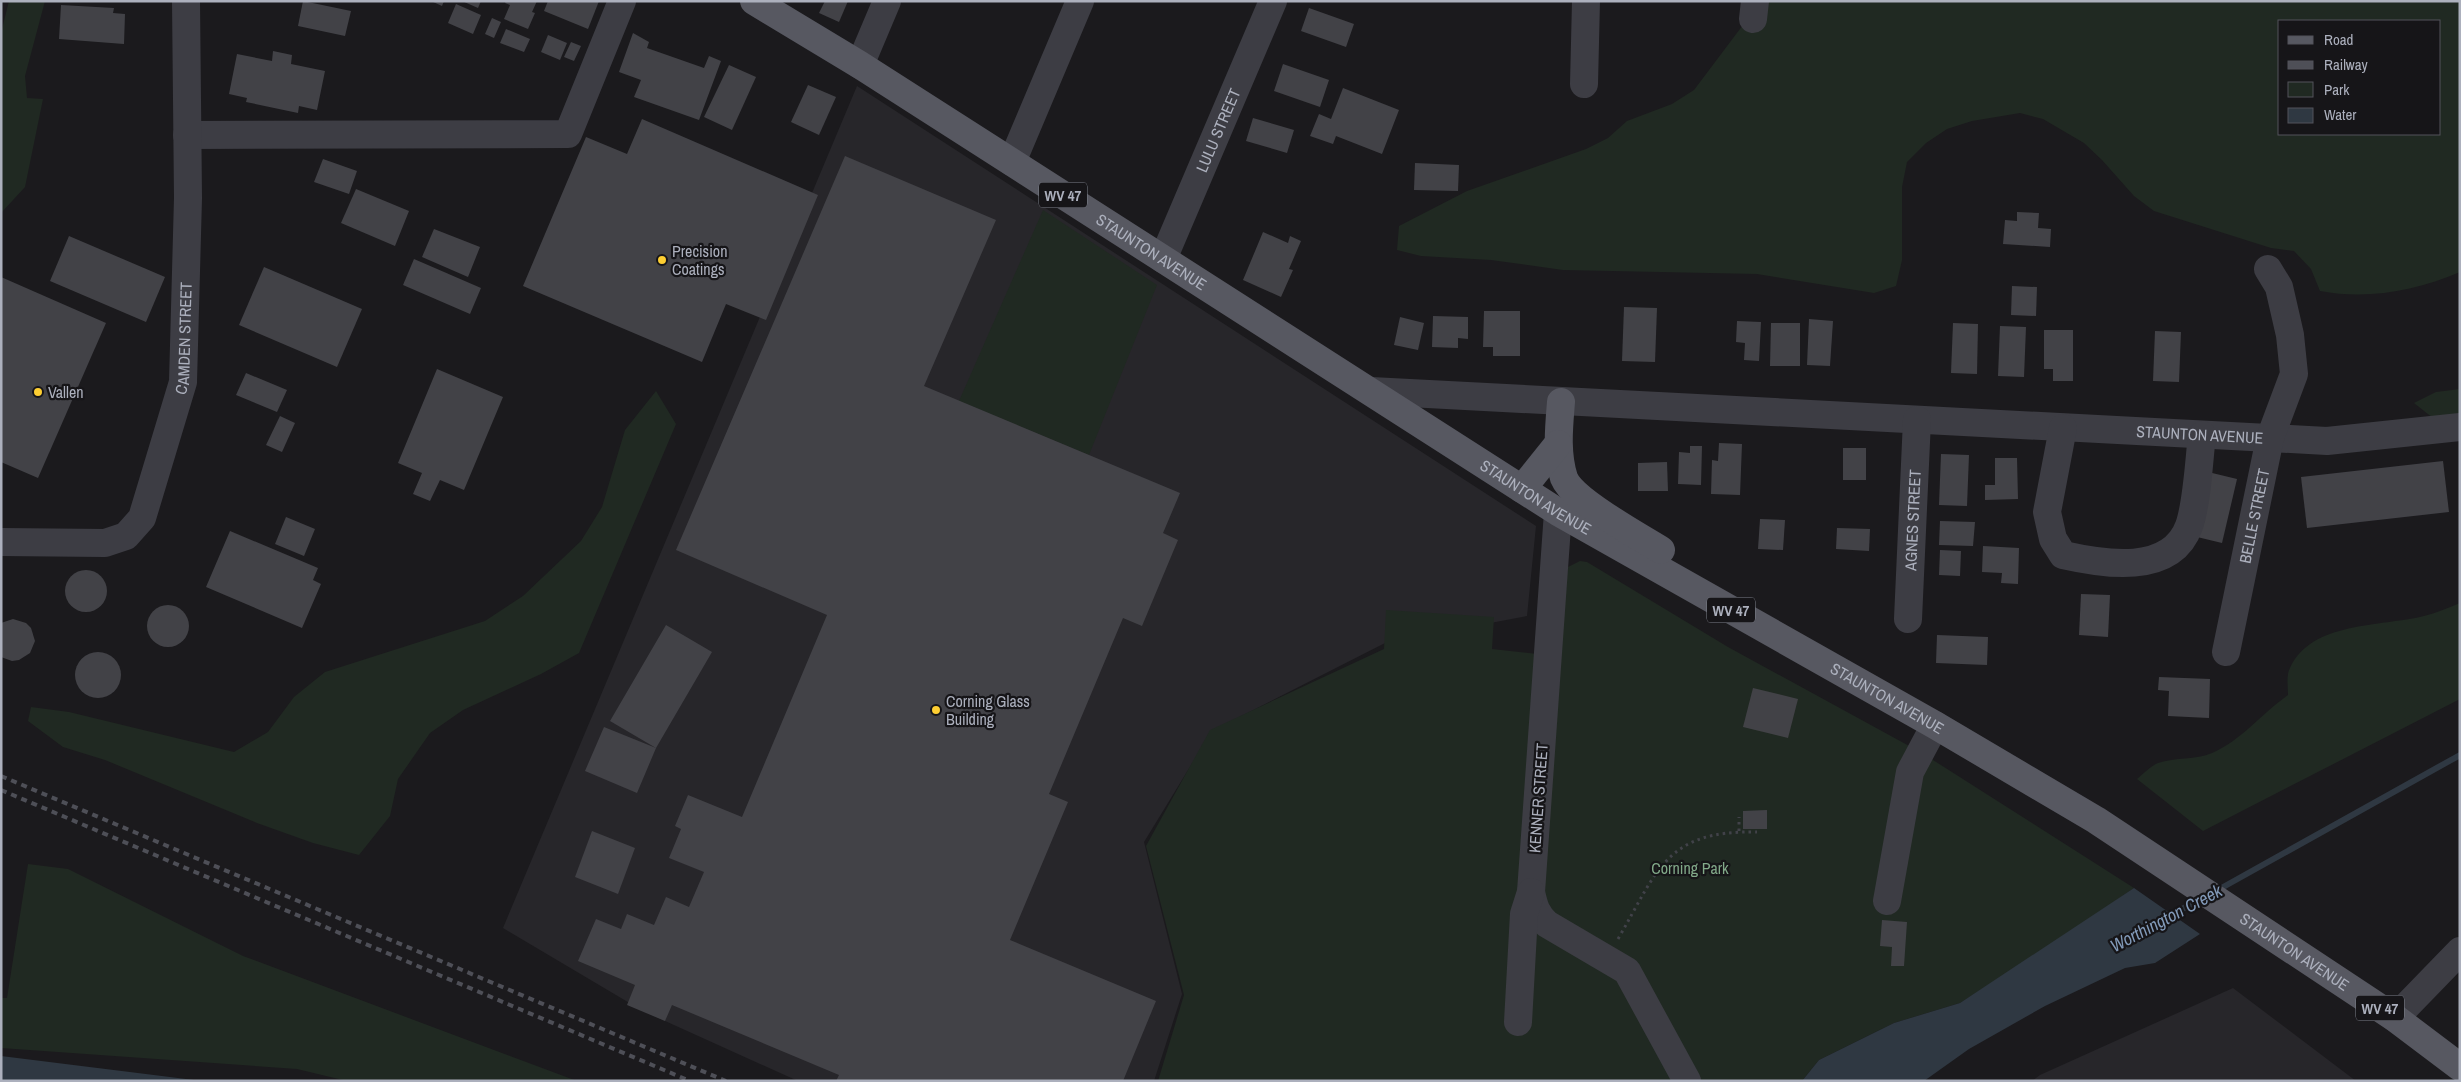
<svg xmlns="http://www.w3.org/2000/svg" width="2461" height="1082" font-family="'Archivo Narrow',sans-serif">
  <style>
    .built { fill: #27262a }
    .green { fill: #202922; fill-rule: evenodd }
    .water { fill: #2f3842 }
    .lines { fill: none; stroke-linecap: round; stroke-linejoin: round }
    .stream { stroke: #2f3842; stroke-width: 6 }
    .building { fill: #424247 }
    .path { stroke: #414249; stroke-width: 3; stroke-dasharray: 2.5 4; stroke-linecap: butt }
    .minor { stroke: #3d3d44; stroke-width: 28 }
    .major { stroke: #575861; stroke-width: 28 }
    .rail { stroke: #4e4f57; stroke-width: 4; stroke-dasharray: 6 5; stroke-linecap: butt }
    .poi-dot { fill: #fdce32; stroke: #161518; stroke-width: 2 }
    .labels { text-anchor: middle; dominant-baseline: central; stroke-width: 4.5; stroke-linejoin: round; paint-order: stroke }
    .shield { fill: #161518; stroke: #7f828c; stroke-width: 1 }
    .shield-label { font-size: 15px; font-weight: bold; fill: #acb0bd }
    .street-label { font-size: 16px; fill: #acb0bd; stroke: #161518 }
    .poi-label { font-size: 16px; fill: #acb0bd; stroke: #161518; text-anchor: start }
    .park-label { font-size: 16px; fill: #82a989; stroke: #161518 }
    .water-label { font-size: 18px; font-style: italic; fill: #829ab9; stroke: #161518 }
  </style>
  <rect width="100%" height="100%" fill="#1b1a1d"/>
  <!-- built -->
  <g class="built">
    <polygon points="857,86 1536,526 1527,616 1385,643 1212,731 1144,842 1182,994 1154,1081 798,1081 643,1011 503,928"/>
    <polygon points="2233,988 2356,1081 2032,1081 2040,1075"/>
  </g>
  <!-- green -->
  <g class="green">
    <polygon points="9,1 45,1 25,76 27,98 43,99 25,187 1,213 1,33"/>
    <path d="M1761,1H2460V272C2415,291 2368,300 2320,291L2311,269L2294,251L2271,248L2154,211L2134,196L2102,160L2084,143L2043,119L2020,113L1972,121L1947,129L1926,143L1907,162L1902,187V260L1896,286L1874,293L1757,274L1563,270L1491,260L1421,256L1397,250L1399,226L1467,191L1586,149L1608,138L1627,121L1672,104L1694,90ZM2280,21H2440V134H2280Z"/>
    <polygon points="1043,210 1157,285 1089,455 959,401"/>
    <polygon points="2460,389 2460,413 2433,418 2414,403 2436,392"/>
    <polygon points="656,391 676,424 579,653 541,674 463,710 430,733 398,779 390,816 359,855 313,843 257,823 105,760 63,747 28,721 31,707 69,712 234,752 268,732 294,697 325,672 485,621 523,596 581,541 602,507 625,430"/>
    <polygon points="1580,561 1587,562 1728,647 1922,753 2134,888 2044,950 1960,1003 1894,1023 1819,1060 1802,1081 1158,1081 1184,995 1146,846 1210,730 1384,649 1386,610 1494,617 1492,649 1555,656 1568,567"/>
    <path d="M2460,603V699L2203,831L2137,779C2143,774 2151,766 2158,763C2175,757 2196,760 2212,753C2242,740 2261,714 2288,695C2288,687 2286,675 2290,668C2312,621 2380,627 2424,616C2436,613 2448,608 2460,603Z"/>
    <polygon points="28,864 68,869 243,956 577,1081 347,1081 297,1069 1,1048 1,998 7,998"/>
  </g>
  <!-- water -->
  <g class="water">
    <polygon points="2134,888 2200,934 2155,963 2125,968 2045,1006 1969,1049 1924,1081 1802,1081 1819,1060 1894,1023 1960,1003"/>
    <polygon points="1,1056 202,1081 1,1081"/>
  </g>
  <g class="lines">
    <!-- stream -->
    <g class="stream">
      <polyline points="2216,891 2460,755"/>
      <polyline points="2165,918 2201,899"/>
    </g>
  </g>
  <!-- building -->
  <g class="building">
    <polygon points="303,1 351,11 345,36 298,26"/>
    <polygon points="431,1 444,1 442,6"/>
    <polygon points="462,1 481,1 478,8"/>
    <polygon points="506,1 537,1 532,12 535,13 528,29 504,19 510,5 505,3"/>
    <polygon points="548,1 599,1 588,29 544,11"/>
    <polygon points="825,1 848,1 839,22 819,13"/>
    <polygon points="456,4 481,15 473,34 448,23"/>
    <polygon points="61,5 114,8 113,13 125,14 124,44 59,39"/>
    <polygon points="1309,8 1354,24 1346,47 1301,31"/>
    <polygon points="492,18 501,22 494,38 485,34"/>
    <polygon points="506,29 530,39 524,52 500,43"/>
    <polygon points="633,33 649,42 647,48 704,68 709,56 721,61 699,120 634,97 641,80 619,72"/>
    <polygon points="548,35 567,43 560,60 541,52"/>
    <polygon points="571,42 581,46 574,61 564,57"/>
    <polygon points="273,51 292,55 291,64 325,71 317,110 299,106 298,113 246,102 247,98 229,94 237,54 272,61"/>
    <polygon points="1283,64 1329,80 1320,107 1274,91"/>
    <polygon points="729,65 756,77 732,130 704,117"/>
    <polygon points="808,85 836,97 819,135 791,122"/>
    <polygon points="1343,88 1399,110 1382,154 1336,136 1333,144 1310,136 1319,114 1331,119"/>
    <polygon points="1253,118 1294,130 1287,153 1246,141"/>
    <polygon points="642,119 818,195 766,320 726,304 702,362 523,286 586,137 627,154"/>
    <polygon points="845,156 996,220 924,386 1180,493 1163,533 1178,540 1142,626 1123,618 1049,794 1068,802 1010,940 1156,1001 1123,1081 836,1081 839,1075 672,1005 665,1021 627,1005 635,985 578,961 596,919 621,929 627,914 654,925 666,897 689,907 704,872 669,858 681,829 675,826 688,795 742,817 827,615 676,550"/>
    <polygon points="323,159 357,171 349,194 314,182"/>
    <polygon points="1415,163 1459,165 1458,191 1414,190"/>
    <polygon points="356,189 409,211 395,246 341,223"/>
    <polygon points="2017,212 2039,213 2038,228 2051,229 2050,247 2003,244 2005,220 2017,221"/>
    <polygon points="434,229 480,247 468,277 422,257"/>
    <polygon points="1263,232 1288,243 1290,236 1301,241 1289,269 1293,270 1281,297 1243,280"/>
    <polygon points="69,236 165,277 146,322 50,281"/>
    <polygon points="414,259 481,288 470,314 403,285"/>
    <polygon points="264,267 362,309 337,367 239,325"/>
    <polygon points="1,277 106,323 38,478 1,462"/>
    <polygon points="2012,286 2037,287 2036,316 2011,315"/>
    <polygon points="1624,307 1657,308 1655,362 1622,361"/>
    <polygon points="1484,311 1520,311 1520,356 1493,356 1493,347 1483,347"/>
    <polygon points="1433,316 1468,317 1468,339 1458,338 1458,348 1432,347"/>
    <polygon points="1400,317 1424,323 1418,350 1394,345"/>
    <polygon points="1809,319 1833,321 1830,366 1807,365"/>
    <polygon points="1737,321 1761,322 1759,361 1744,360 1745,343 1736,342"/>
    <polygon points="1771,323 1800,323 1800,366 1770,366"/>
    <polygon points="1953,323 1978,324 1977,374 1951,373"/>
    <polygon points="2000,326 2026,327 2024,377 1998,376"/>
    <polygon points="2044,330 2073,330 2073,381 2053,381 2053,369 2044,369"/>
    <polygon points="2155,331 2181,332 2179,382 2153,381"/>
    <polygon points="437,369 503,397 464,490 440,480 430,501 413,494 422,473 398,463"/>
    <polygon points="246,373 287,390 277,412 236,395"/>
    <polygon points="280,416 295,423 282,452 266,445"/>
    <polygon points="1719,443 1742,444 1740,495 1711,494 1712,460 1718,461"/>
    <polygon points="1690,446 1702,446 1701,485 1678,484 1679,452 1690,453"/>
    <rect x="1843" y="448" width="23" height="32"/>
    <polygon points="1941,454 1969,455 1967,506 1939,505"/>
    <polygon points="1995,458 2017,458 2018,499 1985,500 1985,485 1995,485"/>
    <polygon points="2443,461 2449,512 2307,528 2301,477"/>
    <polygon points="1667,462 1668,491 1638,491 1638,463"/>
    <polygon points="2208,472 2237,479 2222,543 2193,536"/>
    <polygon points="286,517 315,529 304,556 275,544"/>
    <polygon points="1760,519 1785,520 1783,550 1758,549"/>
    <polygon points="1940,521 1975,522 1973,546 1939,545"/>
    <polygon points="1837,528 1870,529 1869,551 1836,549"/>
    <polygon points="230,531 318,568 313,580 321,584 302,628 206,587"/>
    <polygon points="1983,546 2019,548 2018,584 2001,583 2002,573 1982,572"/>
    <polygon points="1940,550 1961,551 1960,576 1939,575"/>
    <circle cx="86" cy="591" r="21"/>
    <polygon points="2081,594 2110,595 2108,637 2079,635"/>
    <circle cx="168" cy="626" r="21"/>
    <polygon points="13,619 26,623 31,628 35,641 30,653 19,660 12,661 1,657 1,623"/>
    <polygon points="666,625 712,652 656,748 637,793 585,771 604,727 656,748 610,721"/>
    <polygon points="1937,635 1988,637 1987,665 1936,663"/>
    <circle cx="98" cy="675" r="23"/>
    <polygon points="2159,677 2210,679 2209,718 2168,716 2169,691 2158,690"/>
    <polygon points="1753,688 1798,699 1788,738 1743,727"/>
    <polygon points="1767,810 1767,829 1743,829 1743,811"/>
    <polygon points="592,831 635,848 618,894 575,877"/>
    <polygon points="1882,920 1907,922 1904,966 1891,966 1892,947 1880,946"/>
  </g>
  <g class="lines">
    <!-- path -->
    <g class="path">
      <polyline points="1739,831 1739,817"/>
      <path d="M1618,939C1658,870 1666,830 1757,832"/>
    </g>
    <!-- minor -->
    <g class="minor">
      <polyline points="1753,19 1755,1"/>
      <polyline points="860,65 887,1"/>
      <polyline points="1584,84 1586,1"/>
      <polyline points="187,135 568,134 622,1"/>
      <polyline points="1012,162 1080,1"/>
      <path id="s1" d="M1163,259L1273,1"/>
      <path id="s2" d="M1371,391L2327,441L2460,427"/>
      <path d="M2063,428L2047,512L2053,539L2063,555C2103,564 2171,576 2189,526C2197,504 2199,460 2202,435"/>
      <path d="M1558,512L1531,892C1534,906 1536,914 1547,924L1627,971L1687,1081"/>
      <path id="s3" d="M1,542L105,543L126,536L142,518L183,382L188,198L186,1"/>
      <path id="s4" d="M1908,619L1917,420"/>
      <path id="s5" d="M2226,652L2270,438L2294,374L2290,335L2279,287L2268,269"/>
      <polyline points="1887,901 1910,772 1935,725"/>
      <polyline points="2395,1018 2460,951"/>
      <polyline points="1518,1022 1524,914 1531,892"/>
    </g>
    <!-- major -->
    <g class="major">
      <path id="s6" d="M754,1L860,65L1558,512L1935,725L2096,820L2395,1018L2460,1067"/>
      <path d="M1561,402C1559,427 1556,453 1564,478C1573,501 1639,536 1661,550"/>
      <polyline points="1522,489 1558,444"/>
    </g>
    <!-- rail -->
    <g class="rail">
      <polyline points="1,776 726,1081"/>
      <polyline points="1,790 690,1081"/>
    </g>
  </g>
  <!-- markers -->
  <g class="poi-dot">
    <circle cx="662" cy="260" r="5"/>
    <circle cx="38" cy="392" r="5"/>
    <circle cx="936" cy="710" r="5"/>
  </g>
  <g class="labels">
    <!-- shield labels -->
    <g class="shield">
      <rect x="1039" y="182.5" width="48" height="25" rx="4"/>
      <rect x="1707" y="597.5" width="48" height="25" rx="4"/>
      <rect x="2356" y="995.5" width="48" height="25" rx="4"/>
    </g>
    <g class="shield-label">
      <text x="1063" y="195">WV 47</text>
      <text x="1731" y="610">WV 47</text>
      <text x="2380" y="1008">WV 47</text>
    </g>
    <!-- street labels -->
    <g class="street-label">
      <text stroke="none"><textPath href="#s1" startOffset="140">LULU STREET</textPath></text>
      <text stroke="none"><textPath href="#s6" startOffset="470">STAUNTON AVENUE</textPath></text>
      <text stroke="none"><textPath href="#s3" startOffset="336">CAMDEN STREET</textPath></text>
      <text stroke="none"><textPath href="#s2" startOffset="830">STAUNTON AVENUE</textPath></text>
      <text stroke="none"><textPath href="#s6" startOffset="926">STAUNTON AVENUE</textPath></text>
      <text stroke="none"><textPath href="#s5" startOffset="139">BELLE STREET</textPath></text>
      <text stroke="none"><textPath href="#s4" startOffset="99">AGNES STREET</textPath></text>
      <text stroke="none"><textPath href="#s6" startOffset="1331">STAUNTON AVENUE</textPath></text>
      <text transform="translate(1538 798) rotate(-86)">KENNER STREET</text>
      <text stroke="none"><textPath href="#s6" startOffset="1811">STAUNTON AVENUE</textPath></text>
    </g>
    <!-- poi labels -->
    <g class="poi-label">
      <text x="672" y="251">Precision<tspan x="672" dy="18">Coatings</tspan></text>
      <text x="48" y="392">Vallen</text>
      <text x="946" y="701">Corning Glass<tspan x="946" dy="18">Building</tspan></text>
    </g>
    <!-- park labels -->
    <g class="park-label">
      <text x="1690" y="868">Corning Park</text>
    </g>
    <!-- water labels -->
    <g class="water-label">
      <text transform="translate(2166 918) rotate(-28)">Worthington Creek</text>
    </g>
  </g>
  <!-- border -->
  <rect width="2461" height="1082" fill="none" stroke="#acb0bd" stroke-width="5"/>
  <!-- legend -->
  <rect x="2278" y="20" width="162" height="115" fill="#161518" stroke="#52535a"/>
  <rect x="2288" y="36" width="25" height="8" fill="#575861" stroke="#52535a"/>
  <text x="2324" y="45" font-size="15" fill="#acb0bd">Road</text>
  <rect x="2288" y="61" width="25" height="8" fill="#4e4f57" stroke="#52535a"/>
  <text x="2324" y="70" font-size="15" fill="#acb0bd">Railway</text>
  <rect x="2288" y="82" width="25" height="15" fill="#202922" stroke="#52535a"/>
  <text x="2324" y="95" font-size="15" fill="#acb0bd">Park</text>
  <rect x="2288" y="108" width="25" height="15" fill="#2f3842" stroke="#52535a"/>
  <text x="2324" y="120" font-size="15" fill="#acb0bd">Water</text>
</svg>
